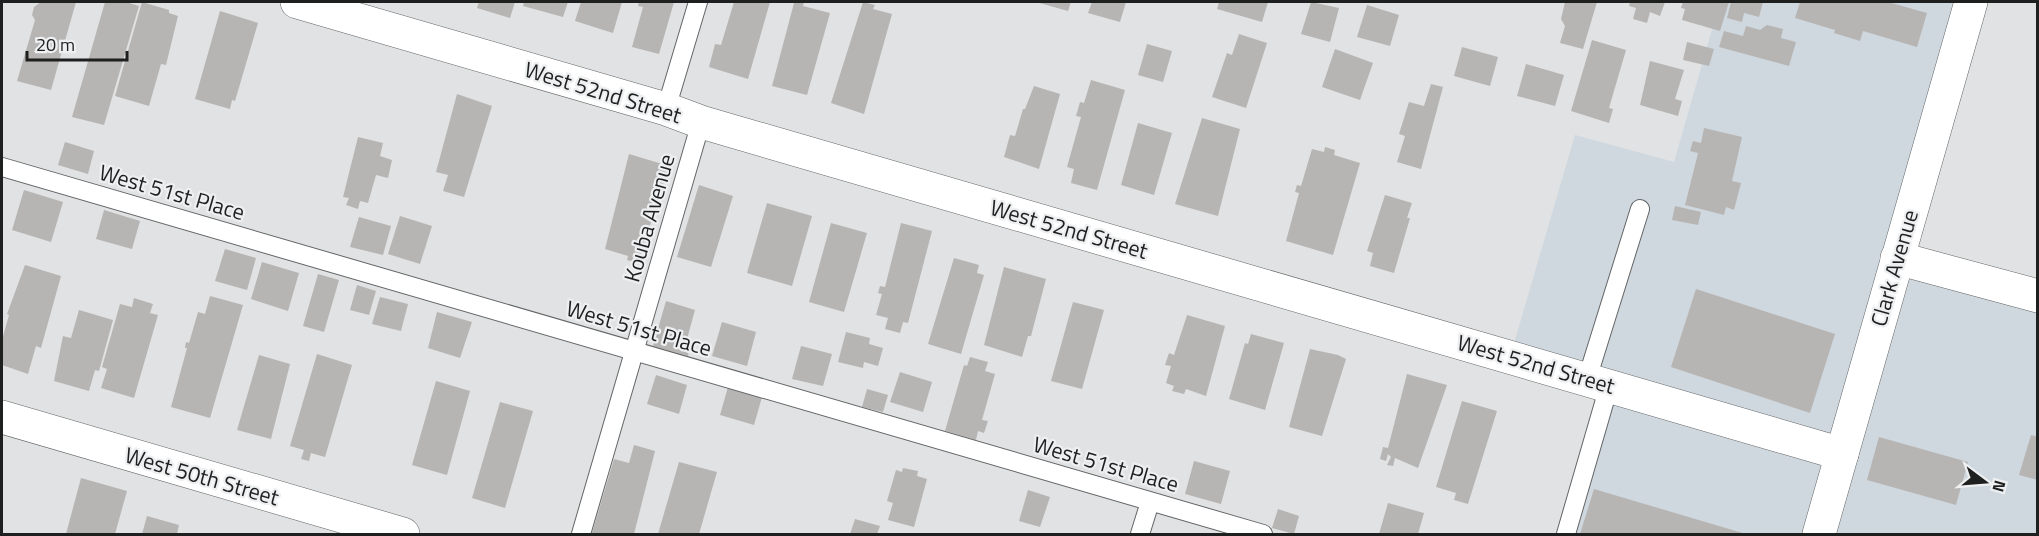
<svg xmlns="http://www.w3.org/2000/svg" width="2039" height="536" font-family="'Titillium Web',sans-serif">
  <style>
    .built { fill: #cfd8df }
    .building { fill: #b7b5b3 }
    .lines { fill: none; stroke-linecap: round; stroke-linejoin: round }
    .service-casing { stroke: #636566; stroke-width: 20 }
    .minor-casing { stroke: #636566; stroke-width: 34 }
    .tertiary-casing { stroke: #636566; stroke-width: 34 }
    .service { stroke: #fff; stroke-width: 18 }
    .minor { stroke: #fff; stroke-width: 33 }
    .tertiary { stroke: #fff; stroke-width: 33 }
    .labels { text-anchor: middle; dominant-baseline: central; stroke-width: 4.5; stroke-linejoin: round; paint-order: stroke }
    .street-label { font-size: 22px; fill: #1e1f1f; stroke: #edeff1 }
  </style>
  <rect width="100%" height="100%" fill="#e0e2e3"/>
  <!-- built -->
  <polygon class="built" points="1720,2 1971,2 1897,258 2037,296 2037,534 1566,534 1609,386 1510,357 1575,135 1674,162"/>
  <!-- building -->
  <g class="building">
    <polygon points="41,2 76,2 51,90 17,81 35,20 32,15 34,7"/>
    <polygon points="105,2 126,2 139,6 104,125 72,117"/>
    <polygon points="142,2 169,10 169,13 178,16 166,65 161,64 149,106 115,96"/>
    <polygon points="479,2 515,2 510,18 477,8"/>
    <polygon points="524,2 568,2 563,17 523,6"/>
    <polygon points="581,2 622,2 613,33 575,21"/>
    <polygon points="639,2 674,2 659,54 632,47 643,7 638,6"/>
    <polygon points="734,2 770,2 748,79 709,67 715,44 721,45"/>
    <polygon points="797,2 804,2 803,6 830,13 807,95 772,86 794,3"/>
    <polygon points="863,2 875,5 873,9 892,14 864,114 831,103"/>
    <polygon points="1036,2 1071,2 1068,11"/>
    <polygon points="1092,2 1126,2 1120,22 1088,13"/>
    <polygon points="1219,2 1268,2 1262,22 1217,9"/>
    <polygon points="1311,2 1339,8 1330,42 1301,34"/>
    <polygon points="1565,2 1597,2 1583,49 1560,43 1565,26 1561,19"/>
    <polygon points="1630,2 1665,2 1660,16 1650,12 1647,23 1633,19 1636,8 1629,6"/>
    <polygon points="1683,2 1729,2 1720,31 1682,20 1685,9 1681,8"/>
    <polygon points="1731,2 1763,2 1759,17 1744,13 1742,22 1727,18"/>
    <polygon points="1800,2 1888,2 1927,13 1917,47 1863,31 1860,41 1834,33 1835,30 1795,18"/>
    <polygon points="1367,5 1399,15 1390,46 1357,37"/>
    <polygon points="220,11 258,23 235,101 232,100 230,109 195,99"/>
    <polygon points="1767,25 1783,29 1781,38 1796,42 1789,66 1719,47 1724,31 1743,36 1746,26 1760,30"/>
    <polygon points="1239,34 1267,43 1246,108 1212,97 1227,53 1232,55"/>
    <polygon points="1592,40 1626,50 1609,108 1613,109 1609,123 1571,111"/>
    <polygon points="1687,42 1714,49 1709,66 1683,60"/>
    <polygon points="1147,44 1172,51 1163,82 1138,75"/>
    <polygon points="1462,47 1498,57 1490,86 1454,76"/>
    <polygon points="1335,49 1373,63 1360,100 1322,87"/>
    <polygon points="1650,61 1684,70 1675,99 1682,101 1678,116 1640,105"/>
    <polygon points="1526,64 1564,75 1555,106 1517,96"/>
    <polygon points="1091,80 1125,90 1097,190 1071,183 1074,169 1067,167 1081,117 1076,116 1080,102 1084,103"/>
    <polygon points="1431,84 1443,87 1421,169 1397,162 1405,136 1399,134 1409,102 1424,106"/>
    <polygon points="1034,86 1060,94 1039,169 1004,157 1010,135 1015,136 1023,109 1025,109"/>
    <polygon points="457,94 492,106 464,197 443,191 448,175 436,172"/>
    <polygon points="1202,118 1240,129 1218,216 1175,204"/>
    <polygon points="1138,123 1172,133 1154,195 1121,185"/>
    <polygon points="1704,128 1742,137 1732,181 1741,183 1734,210 1726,207 1724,215 1685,205 1698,153 1690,151 1693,141 1701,143"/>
    <polygon points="358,137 383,143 380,156 392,160 388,178 376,175 368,203 360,201 358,209 346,205 349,198 343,197"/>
    <polygon points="65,142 94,151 88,174 58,165"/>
    <polygon points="1325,147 1335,150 1334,155 1360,163 1333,255 1286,241 1299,193 1295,192 1297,185 1301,186 1312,149 1324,152"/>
    <polygon points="629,154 669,166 638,263 627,260 628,256 605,249"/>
    <polygon points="699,185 733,196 711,267 677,257"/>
    <polygon points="24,190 63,202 51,242 12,230"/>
    <polygon points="1385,195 1412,203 1407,218 1410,218 1394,273 1370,266 1373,253 1367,251"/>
    <polygon points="767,203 812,216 792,286 747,273"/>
    <polygon points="1675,206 1701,212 1698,225 1672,220"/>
    <polygon points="104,210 140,221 132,249 96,239"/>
    <polygon points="400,216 432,226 420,264 388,254"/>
    <polygon points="359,217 391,226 383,255 350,247"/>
    <polygon points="831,223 867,233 844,312 809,302"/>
    <polygon points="901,223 932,231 908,323 903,322 900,333 885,329 888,318 876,315 882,294 878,293 880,286 885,287"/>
    <polygon points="225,249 256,258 247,290 215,281"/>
    <polygon points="954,258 979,265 977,273 984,275 961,354 928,344"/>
    <polygon points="262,262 299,273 288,311 251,299"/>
    <polygon points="25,265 61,276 41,348 36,346 28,374 2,365 2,340 9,315 7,314"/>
    <polygon points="1004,267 1046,279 1031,336 1028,336 1022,357 984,345"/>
    <polygon points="318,274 339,280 324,332 303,326"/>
    <polygon points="357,285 376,291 369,315 350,310"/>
    <polygon points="1696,289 1835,334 1810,413 1671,367"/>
    <polygon points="210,296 243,305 210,418 171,407 187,348 185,348 186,342 189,343 198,312 205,314"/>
    <polygon points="380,297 408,304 401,331 372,324"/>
    <polygon points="134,298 153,304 150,313 158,315 134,398 101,388 107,369 102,367 120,304 132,307"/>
    <polygon points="666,301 695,310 687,339 692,340 688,356 653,346"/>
    <polygon points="1073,302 1104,310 1082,389 1051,381"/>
    <polygon points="79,310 113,320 99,371 95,370 89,391 54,381 63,336 71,338"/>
    <polygon points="437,312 472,322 460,358 428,348"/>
    <polygon points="1187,315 1225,326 1206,396 1186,389 1184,394 1172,391 1174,386 1166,383 1171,366 1165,365 1169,353 1174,355"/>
    <polygon points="722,322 756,332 747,366 712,356"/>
    <polygon points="846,332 870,338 869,344 883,348 878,366 864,362 863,368 838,362"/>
    <polygon points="1251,334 1284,343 1265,410 1229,399 1245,343 1248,344"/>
    <polygon points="801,346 832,354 823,386 792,379"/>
    <polygon points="1310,349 1338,355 1346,359 1322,436 1289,427"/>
    <polygon points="317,354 352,365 325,457 311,453 309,461 301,459 304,450 290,446"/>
    <polygon points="259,355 290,364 271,439 237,430"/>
    <polygon points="970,357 988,362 985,371 995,374 982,420 988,421 984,433 978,431 976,440 945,431 964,365 967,366"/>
    <polygon points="900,372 932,382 923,412 890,402"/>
    <polygon points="1407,374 1447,385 1418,468 1395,458 1393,466 1387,465 1391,457 1388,454 1386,461 1380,459 1383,447 1388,448"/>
    <polygon points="656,375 687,385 679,414 647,404"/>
    <polygon points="436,381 470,391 447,475 412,465"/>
    <polygon points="728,387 762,397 754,425 720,415"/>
    <polygon points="867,389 888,395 883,412 862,407"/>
    <polygon points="1462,401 1497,411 1468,504 1454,500 1456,493 1436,487"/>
    <polygon points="500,402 533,411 505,508 472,498"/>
    <polygon points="2031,435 2038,437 2038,480 2019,475"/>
    <polygon points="1879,437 1968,462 1956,505 1867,480"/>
    <polygon points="634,445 655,451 634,534 592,533 614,459 629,463"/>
    <polygon points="1194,461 1230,471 1221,504 1185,494"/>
    <polygon points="679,462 717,472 699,534 658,534"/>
    <polygon points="903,468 918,471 917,476 927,479 914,527 888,520 893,503 887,501 896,470 902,472"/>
    <polygon points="81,478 127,491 115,534 66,534"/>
    <polygon points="1594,489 1746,534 1580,534"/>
    <polygon points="1028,490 1050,497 1040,527 1019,521"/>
    <polygon points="1388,503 1424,513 1418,534 1379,534"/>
    <polygon points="1278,509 1299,516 1294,534 1272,528"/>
    <polygon points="147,516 179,525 177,534 142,534"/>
    <polygon points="855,519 880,526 877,534 850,534"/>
  </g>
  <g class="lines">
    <defs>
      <g id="service">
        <polyline points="666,109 698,2"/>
        <polyline points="2,167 1263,534"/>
        <polyline points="1587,379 1640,209"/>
        <polyline points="581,534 701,122"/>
        <polyline points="1140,534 1150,502"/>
        <polyline points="1566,534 1609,386"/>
      </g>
      <g id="minor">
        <polyline points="297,2 666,109 701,122 1842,454"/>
        <polyline points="1897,258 2038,296"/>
        <polyline points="2,417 403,534"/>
      </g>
      <polyline id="tertiary" points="1819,534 1971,2"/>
    </defs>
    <!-- service casing -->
    <use href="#service" class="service-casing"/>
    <!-- minor casing -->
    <use href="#minor" class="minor-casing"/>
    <!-- tertiary casing -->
    <use href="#tertiary" class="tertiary-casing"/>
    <!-- service -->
    <use href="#service" class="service"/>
    <!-- minor -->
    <use href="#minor" class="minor"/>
    <!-- tertiary -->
    <use href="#tertiary" class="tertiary"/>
  </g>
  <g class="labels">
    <!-- street labels -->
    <g class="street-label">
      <text transform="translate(603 92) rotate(17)">West 52nd Street</text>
      <text transform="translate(172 192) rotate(16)">West 51st Place</text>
      <text transform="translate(649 218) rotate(-74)">Kouba Avenue</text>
      <text transform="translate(1069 229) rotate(16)">West 52nd Street</text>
      <text transform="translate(1894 268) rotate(-74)">Clark Avenue</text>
      <text transform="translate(639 328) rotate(16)">West 51st Place</text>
      <text transform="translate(1536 364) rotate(16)">West 52nd Street</text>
      <text transform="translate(1106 464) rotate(16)">West 51st Place</text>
      <text transform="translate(202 476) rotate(16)">West 50th Street</text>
    </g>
  </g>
  <!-- border -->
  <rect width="2039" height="536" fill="none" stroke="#1e1f1f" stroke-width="6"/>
  <!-- north arrow -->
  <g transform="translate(1985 482) rotate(106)" stroke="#edeff1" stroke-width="4.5" paint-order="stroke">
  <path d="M0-4.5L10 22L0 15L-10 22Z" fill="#1e1f1f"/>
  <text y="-9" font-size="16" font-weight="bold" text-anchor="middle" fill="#1e1f1f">N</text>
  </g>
  <!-- scale -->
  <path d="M27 51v9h100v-9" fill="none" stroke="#1e1f1f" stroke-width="3"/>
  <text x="36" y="51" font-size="18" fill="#1e1f1f" stroke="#edeff1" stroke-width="4.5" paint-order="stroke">20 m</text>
</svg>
